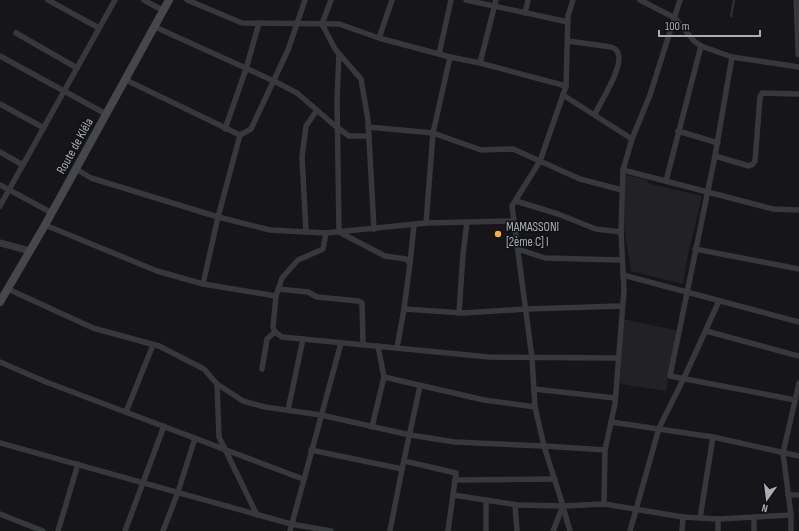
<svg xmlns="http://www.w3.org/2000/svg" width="799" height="531" font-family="'Sofia Sans Condensed',sans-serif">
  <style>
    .built { fill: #222225 }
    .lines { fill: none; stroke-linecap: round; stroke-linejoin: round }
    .stream { stroke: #2c353c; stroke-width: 2 }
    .minor { stroke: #37383d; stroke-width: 5.5 }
    .tertiary { stroke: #37383d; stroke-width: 7 }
    .secondary { stroke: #45474d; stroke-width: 8 }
    .poi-dot { fill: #f2b134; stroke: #111113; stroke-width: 1.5 }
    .labels { text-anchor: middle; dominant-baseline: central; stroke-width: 3; stroke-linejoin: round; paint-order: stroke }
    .street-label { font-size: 13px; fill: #a8adb8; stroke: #111113 }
    .poi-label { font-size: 13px; fill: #a8adb8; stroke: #111113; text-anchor: start }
  </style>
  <rect width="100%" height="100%" fill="#161618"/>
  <!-- built -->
  <g class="built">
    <polygon points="625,175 648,180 647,183 702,196 689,250 683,284 631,271 624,228"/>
    <polygon points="622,319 676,330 666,391 620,384"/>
  </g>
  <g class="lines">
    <!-- stream -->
    <polyline class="stream" points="731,16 734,0"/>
    <!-- minor -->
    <g class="minor">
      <polyline points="48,0 99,28"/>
      <polyline points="144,0 164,11"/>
      <polyline points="187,0 242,23 339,24 379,38 450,57 480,63 566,86"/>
      <polyline points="331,0 322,24 335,49 361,79 368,120 374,229"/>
      <polyline points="466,0 568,22"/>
      <polyline points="640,0 675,18 694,41 701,46 732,57 799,67"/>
      <polyline points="525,13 528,0"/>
      <polyline points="155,27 274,81 297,93 334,125 349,136 369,136"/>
      <polyline points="16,33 77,68"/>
      <polyline points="379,38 392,0"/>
      <path d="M568,41L611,47C614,48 617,49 618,53C624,66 601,101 595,114"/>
      <polyline points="339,54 337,99 339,232 385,256 406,259 410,263 404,309 397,348"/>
      <polyline points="439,54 451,0"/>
      <polyline points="0,56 106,114"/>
      <polyline points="732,57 715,156 670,376 795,400"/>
      <polyline points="480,63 496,0"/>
      <polyline points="126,80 240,135"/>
      <polyline points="563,95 632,139"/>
      <polyline points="0,104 44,128"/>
      <polyline points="368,127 433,133 481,150 513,149 580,179 622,190"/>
      <polyline points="225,129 246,69 259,23"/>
      <polyline points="678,131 718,143"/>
      <polyline points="0,152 23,165"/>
      <polyline points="715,156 749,166 753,164 755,161 760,97 762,93 799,94"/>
      <polyline points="76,169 91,178 218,217 270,230 326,233 426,223 514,221"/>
      <polyline points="623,170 773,209 799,210"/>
      <polyline points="666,181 701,46"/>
      <polyline points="0,185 52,213"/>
      <polyline points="516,201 558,214 596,229 621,232"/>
      <polyline points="0,206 115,0"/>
      <polyline points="426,223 433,133 450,57"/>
      <polyline points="45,225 157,271 203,284 276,296 282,278 298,260 323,249 326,233"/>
      <polyline points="306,232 302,157 306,126 317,110"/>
      <polyline points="518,249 545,258 622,260"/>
      <polyline points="695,249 799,269"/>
      <polyline points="410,263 414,225"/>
      <polyline points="623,275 799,322"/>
      <polyline points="203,284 218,217 240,135 251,129 288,50 305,0"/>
      <polyline points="8,289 93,328 159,346 204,369 217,384 243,401 265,407 321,415 410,435 455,442 544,446 605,450"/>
      <polyline points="278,289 308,292 317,297 358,301 362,303 363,344"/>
      <polyline points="404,309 463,313 526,309 622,306"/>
      <polyline points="459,313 463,254 467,222"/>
      <polyline points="706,331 799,356"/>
      <polyline points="275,332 282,337 489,357 618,358"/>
      <polyline points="0,362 46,382 303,479"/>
      <polyline points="262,369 267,339 275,332 273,327 276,296"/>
      <polyline points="384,377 484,400 535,407"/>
      <polyline points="217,384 219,437 257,515"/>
      <polyline points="534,389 615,398"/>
      <polyline points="288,410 303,339"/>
      <polyline points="126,412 153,345"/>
      <polyline points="611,422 713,437 799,456"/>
      <polyline points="372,427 384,377 378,346"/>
      <polyline points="0,443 291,524 331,531"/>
      <polyline points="311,450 402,469"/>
      <polyline points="404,461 456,473 448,531"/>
      <polyline points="455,480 555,479"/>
      <polyline points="453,495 518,505 563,506 604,504 683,517 718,519 791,515"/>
      <polyline points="788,495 799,495"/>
      <polyline points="486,500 486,531"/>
      <polyline points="604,504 605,450 615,404 624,290 621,232 623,170 632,139 650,95 680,0"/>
      <polyline points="515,505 517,531"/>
      <polyline points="563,507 570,531"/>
      <polyline points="0,514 43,531"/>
      <polyline points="700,518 713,437"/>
      <polyline points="58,531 78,464"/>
      <polyline points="125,531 164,426"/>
      <polyline points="163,531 178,492 195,438"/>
      <polyline points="290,531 341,343"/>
      <polyline points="390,531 402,469 420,386"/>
      <polyline points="553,531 563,506 544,446 535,407 532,358 512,206 540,161 563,95 566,86 568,16 573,0"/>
      <polyline points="630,531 659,428 684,378 719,301"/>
      <polyline points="682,531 683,517"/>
      <polyline points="718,531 718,519"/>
      <polyline points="754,531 754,517"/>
      <polyline points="791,531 791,515 783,453 799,383"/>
    </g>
    <!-- tertiary -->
    <g class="tertiary">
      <polyline points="797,0 799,54"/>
      <polyline points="0,243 30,251"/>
    </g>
    <!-- secondary -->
    <polyline class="secondary" points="0,302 45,225 169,0"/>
  </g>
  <!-- markers -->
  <circle class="poi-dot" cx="498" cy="234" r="4"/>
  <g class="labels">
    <!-- street labels -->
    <g class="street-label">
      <text transform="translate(75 146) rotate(-61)">Route de Kléla</text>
    </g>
    <!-- poi labels -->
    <g class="poi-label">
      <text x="506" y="227">MAMASSONI<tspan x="506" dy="15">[2ème C] I</tspan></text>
    </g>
  </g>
  <!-- north arrow -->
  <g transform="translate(767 499) rotate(194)" stroke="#111113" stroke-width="3" paint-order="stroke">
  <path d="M0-3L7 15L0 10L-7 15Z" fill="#a8adb8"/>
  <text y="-6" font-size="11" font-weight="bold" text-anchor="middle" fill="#a8adb8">N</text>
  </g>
  <!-- scale -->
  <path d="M659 30v6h101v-6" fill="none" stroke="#a8adb8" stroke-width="2"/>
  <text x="665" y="30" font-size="12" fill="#a8adb8" stroke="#111113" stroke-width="3" paint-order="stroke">100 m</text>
</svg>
